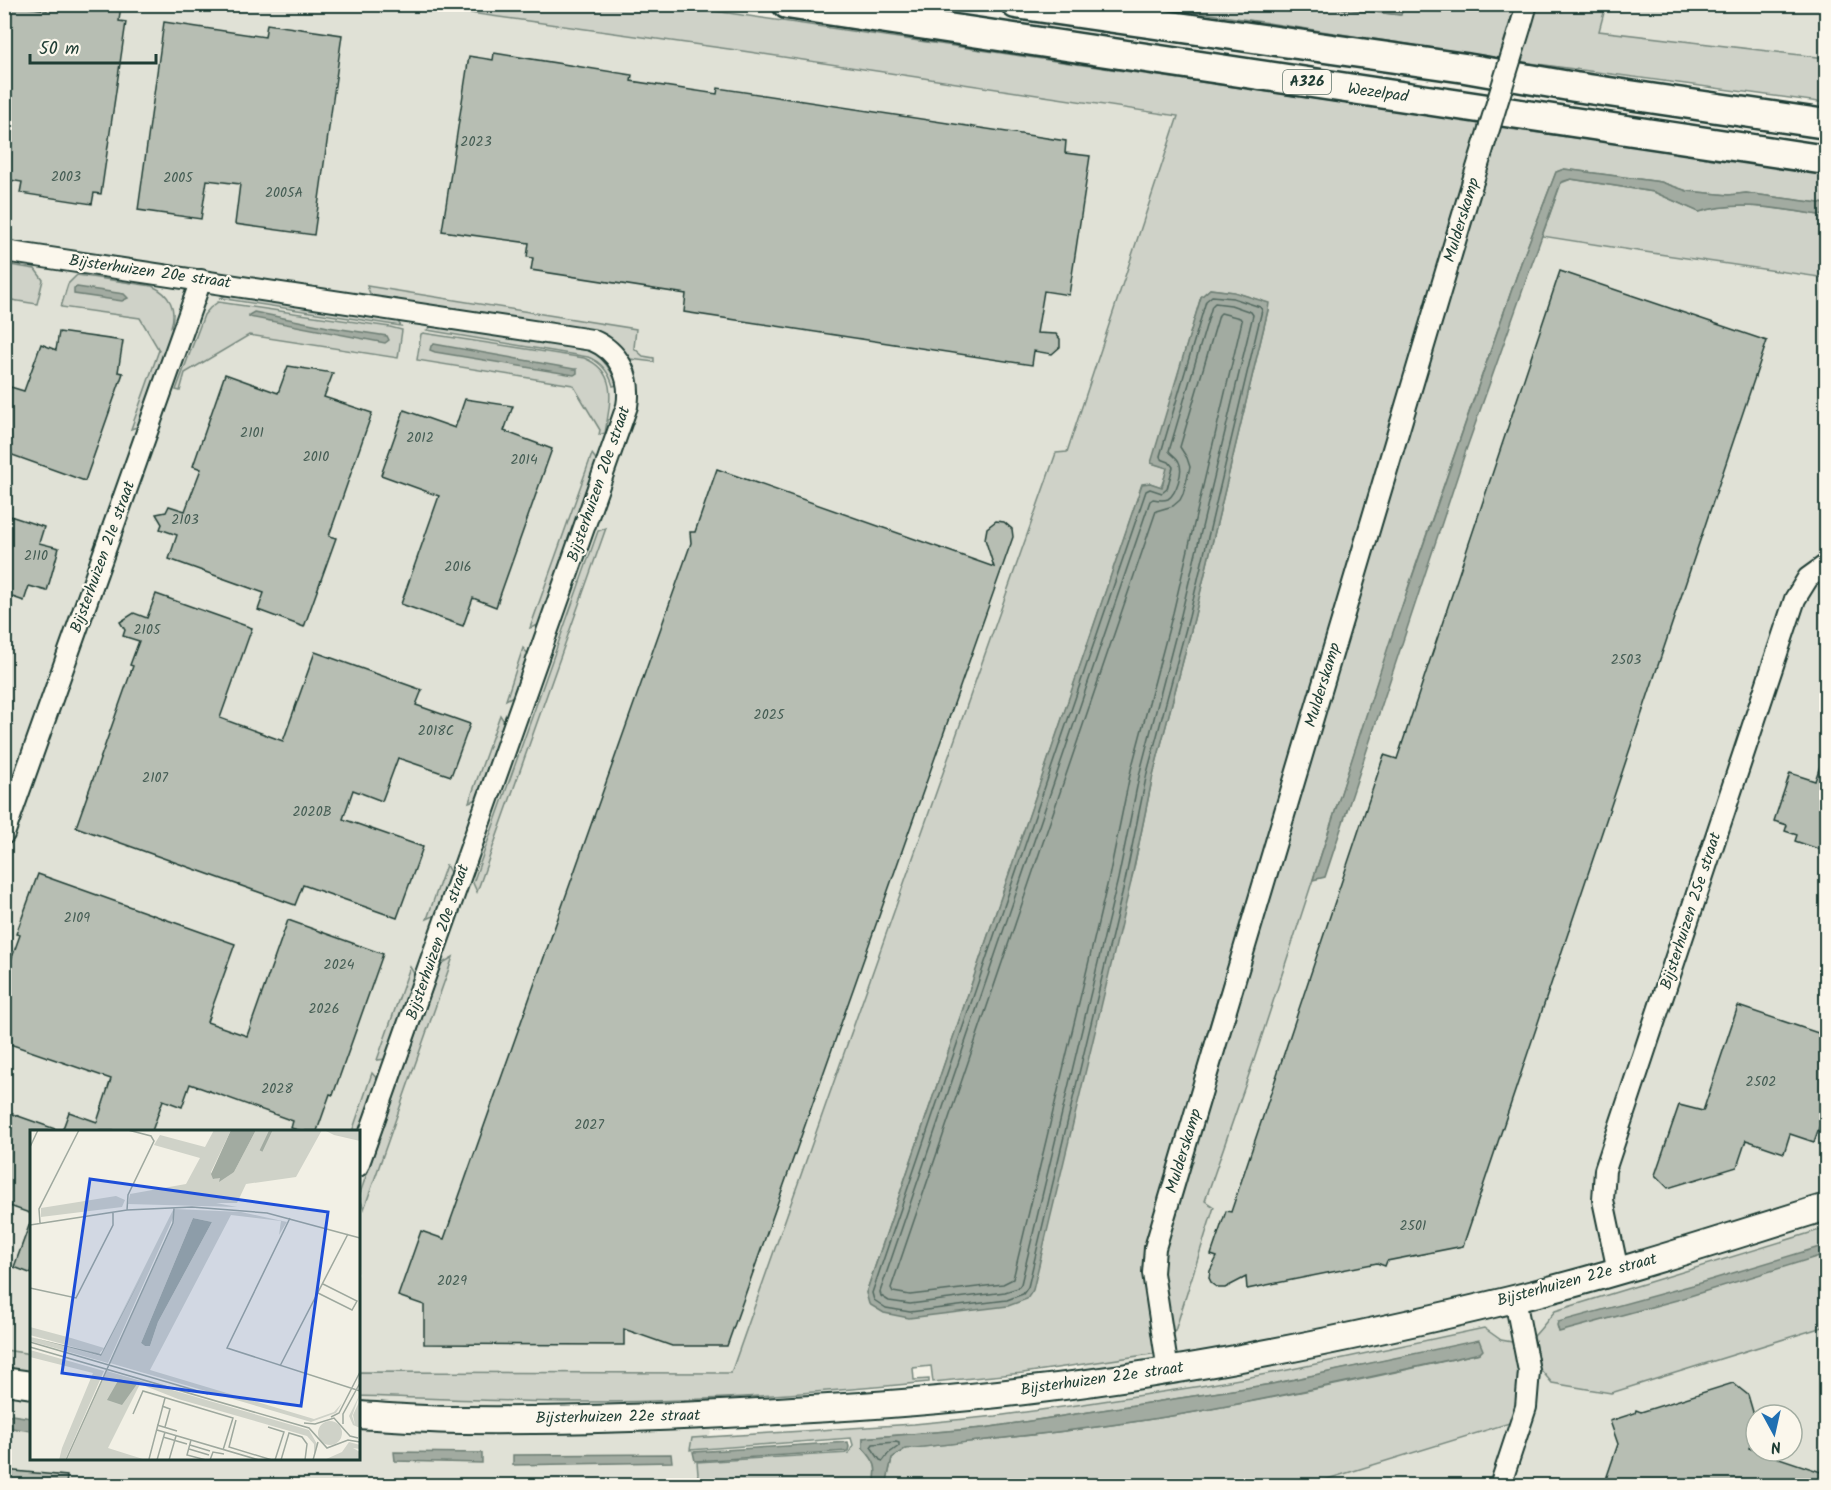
<svg xmlns="http://www.w3.org/2000/svg" width="1831" height="1490" font-family="Kalam,sans-serif">
  <style>
    .built { fill: #e0e1d6; fill-rule: evenodd }
    .green { fill: #cfd2c8; stroke: #77887e; stroke-width: 1.5; fill-rule: evenodd }
    .water { fill: #a2aba1; stroke: #6e7f75; stroke-width: 1.5 }
    .lines { fill: none; stroke-linecap: round; stroke-linejoin: round }
    .shore { stroke: #536960; stroke-width: 1.5 }
    .building { fill: #b7beb3; stroke: #1f3d34; stroke-width: 1.5 }
    .minor-casing { stroke: #1f3d34; stroke-width: 24 }
    .major-casing { stroke: #1f3d34; stroke-width: 30 }
    .highway-casing { stroke: #1f3d34; stroke-width: 33 }
    .minor { stroke: #fbf7ec; stroke-width: 20 }
    .major { stroke: #fbf7ec; stroke-width: 26 }
    .highway { stroke: #fbf7ec; stroke-width: 28 }
    .minor-bridge-casing { stroke: #1f3d34; stroke-width: 24; stroke-linecap: butt }
    .minor-bridge { stroke: #fbf7ec; stroke-width: 20 }
    .labels { text-anchor: middle; dominant-baseline: central; stroke-width: 4.5; stroke-linejoin: round; paint-order: stroke }
    .number-label { font-size: 14px; fill: #455d54 }
    .shield { fill: #fbf7ec; stroke: #61756b; stroke-width: 1.5 }
    .shield-label { font-size: 15px; font-weight: bold; fill: #1f3d34 }
    .street-label { font-size: 16px; fill: #1f3d34; stroke: #fbf7ec }
    .inset-river { fill: none; stroke: #a2aba1; stroke-width: 3 }
    .inset-road { fill: none; stroke: #9ea89e; stroke-width: 1.5 }
    .view { fill: #1d4ed8; fill-opacity: 0.15; stroke: #1d4ed8; stroke-width: 3 }
    .inset-edge { fill: none; stroke: #1f3d34; stroke-width: 3 }
  </style>
  <rect width="100%" height="100%" fill="#f2f0e5"/>
  <filter id="ink" filterUnits="userSpaceOnUse"><feTurbulence type="fractalNoise" baseFrequency=".0167" numOctaves="2"/><feDisplacementMap in="SourceGraphic" scale="12" xChannelSelector="R" yChannelSelector="G"/><feConvolveMatrix kernelMatrix="1 2 1 2 8 2 1 2 1" color-interpolation-filters="sRGB"/></filter>
  <g filter="url(#ink)">
    <!-- built -->
    <g class="built">
      <path d="M5,5H512L1179,115L1067,452L1056,454L731,1373L693,1485L5,1486ZM32,1132H358V1458H32Z"/>
      <polygon points="1606,5 1826,5 1826,58 1599,31"/>
      <path d="M1432,162L1826,227V1485L736,1486L1059,1447ZM1756,1415H1792V1451H1756Z"/>
    </g>
    <!-- green -->
    <g class="green">
      <polygon points="1308,4 1400,15 1404,5 1515,5 1499,58 1150,5"/>
      <path d="M413,5H673L1480,123L1380,456L1280,802L1272,837L1237,936L1205,1040L1151,1248L1158,1353L1023,1373L933,1382L931,1366L913,1368L914,1380L929,1379V1382C838,1391 746,1398 653,1401C555,1404 457,1399 359,1396V1372L731,1373L1056,453L1067,452L1178,116L736,50ZM1210,289L1234,292L1268,303V310L1194,619L1153,775L1131,882L866,1293L1142,485L1150,483L1161,487L1168,468L1152,463L1201,297Z"/>
      <polygon points="1533,5 1606,5 1599,31 1826,58 1826,103 1516,61"/>
      <polygon points="1500,123 1510,129 1826,172 1826,204 1746,193 1729,195 1687,191 1661,182 1564,169 1556,172 1521,263 1408,588 1254,1060 1205,1201 1214,1207 1170,1347 1158,1273 1243,975 1286,845 1410,420"/>
      <path d="M1571,179L1654,192L1699,212C1740,199 1784,210 1826,216V278L1631,250L1542,236L1561,183Z"/>
      <polygon points="4,264 35,269 43,280 37,304 5,299"/>
      <path d="M77,275L152,286C170,294 177,309 171,327L175,329L140,426L131,429L159,350L140,318L61,307L68,284Z"/>
      <path d="M367,286L636,329L634,348L643,356L654,358V362L630,359C620,344 608,336 591,331L371,296Z"/>
      <polygon points="228,295 396,319 401,326 219,298"/>
      <polygon points="218,302 390,327 402,330 398,358 249,335 185,373 180,391 176,390 204,315 210,308"/>
      <path d="M433,325L586,350C602,355 611,369 617,385L613,386C609,372 601,362 588,357L427,330Z"/>
      <path d="M423,333L584,358C619,372 610,403 605,433L599,435L600,430L573,385L417,360L421,334Z"/>
      <polygon points="592,454 598,462 541,624 530,628"/>
      <polygon points="606,528 477,892 473,883 598,531"/>
      <polygon points="523,648 529,655 515,695 506,700"/>
      <polygon points="500,715 505,723 478,799 469,802"/>
      <polygon points="446,865 451,874 436,915 427,919"/>
      <polygon points="453,957 364,1209 359,1196 441,964"/>
      <polygon points="410,967 415,975 386,1059 377,1060"/>
      <polygon points="372,1073 378,1080 359,1136 358,1132 352,1132"/>
      <path d="M1826,1228V1326L1611,1393L1552,1383L1540,1369L1534,1336C1542,1328 1548,1319 1555,1311Z"/>
      <path d="M1484,1328L1501,1340L1512,1342C1520,1368 1522,1396 1513,1422L1308,1485H886L892,1458L905,1449C1002,1438 1099,1429 1195,1412C1290,1395 1386,1375 1480,1353L1479,1341L1272,1384L984,1428L863,1438V1448C876,1462 878,1467 874,1485H694L698,1474L697,1462L849,1453L853,1445L851,1438L690,1450L692,1438L914,1424L996,1416L1077,1405L1201,1386L1283,1371Z"/>
      <polygon points="5,1350 31,1354 31,1376 5,1373"/>
    </g>
    <!-- water -->
    <g class="water">
      <polygon points="1308,5 1404,4 1404,5 1401,15"/>
      <path d="M1564,169L1661,182L1687,191L1729,195L1746,193L1826,204V216C1785,210 1740,199 1699,212L1654,192L1571,179L1561,182L1466,450L1325,877L1313,880L1391,638L1521,263L1556,172Z"/>
      <polygon points="77,287 124,294 128,298 122,301 74,294 74,288"/>
      <polygon points="1210,289 1234,292 1269,303 1268,310 1194,619 1153,775 1131,882 1033,1290 1027,1299 1008,1306 909,1318 884,1313 869,1304 866,1293 1142,484 1150,483 1162,487 1167,468 1151,463 1201,297"/>
      <polygon points="254,312 328,327 387,336 389,340 385,343 249,317 249,315"/>
      <polygon points="434,344 574,369 577,369 577,373 574,375 435,352 430,350 431,346"/>
      <polygon points="1826,1245 1826,1254 1677,1300 1559,1332 1557,1325 1558,1322 1693,1285"/>
      <path d="M1479,1340L1483,1350L1480,1353C1385,1374 1290,1395 1195,1412C1099,1429 1002,1438 905,1449L892,1458L886,1485H874C878,1467 876,1462 863,1448V1438L984,1428L1272,1384Z"/>
      <polygon points="5,1414 31,1418 31,1431 5,1427"/>
      <polygon points="848,1442 849,1447 848,1451 695,1461 693,1452"/>
      <polygon points="394,1452 482,1453 482,1463 395,1461"/>
      <polygon points="671,1454 672,1462 513,1465 513,1455"/>
    </g>
    <g class="lines">
      <!-- shore -->
      <g class="shore">
        <polygon points="1212,296 1233,298 1260,307 1262,310 1189,617 1147,773 1125,881 1028,1287 1023,1294 1007,1300 910,1312 886,1308 874,1300 872,1293 1146,491 1150,489 1162,493 1167,489 1173,467 1169,462 1161,459 1160,456 1206,301"/>
        <path d="M1215,303L1231,305L1251,312L1253,315L1181,615L1140,772L1118,879L1021,1284L1018,1288L1005,1292L910,1304L889,1301L881,1296L880,1292L1150,501L1153,499C1158,500 1163,501 1168,499C1176,494 1184,471 1179,462C1177,457 1172,455 1169,451L1212,306Z"/>
        <polygon points="1221,313 1240,318 1242,321 1173,613 1131,770 1109,877 1013,1279 1003,1284 910,1295 893,1292 891,1288 1156,511 1173,506 1180,500 1183,494 1190,467 1187,458 1180,447 1219,315"/>
        <polygon points="896,1442 899,1443 899,1446 888,1454 883,1461 880,1460 871,1447 873,1444"/>
      </g>
    </g>
    <!-- building -->
    <g class="building">
      <polygon points="4,4 47,10 48,4 121,4 119,21 126,22 101,194 94,193 92,204 20,193 22,182 4,179"/>
      <polygon points="164,22 265,37 267,24 342,35 314,235 235,224 240,184 207,180 201,219 138,210"/>
      <polygon points="494,53 632,75 631,81 717,94 718,88 1066,141 1065,153 1090,156 1069,295 1044,291 1037,333 1056,334 1060,339 1060,347 1052,354 1034,351 1032,365 684,312 686,294 531,270 533,258 527,257 529,243 442,231 469,56 493,60"/>
      <polygon points="1560,271 1767,341 1463,1246 1387,1261 1385,1266 1377,1263 1247,1289 1246,1277 1225,1288 1218,1288 1212,1284 1209,1278 1210,1271 1217,1257 1211,1255 1226,1211 1231,1212 1384,755 1397,759"/>
      <polygon points="59,332 123,341 118,372 123,373 85,481 4,452 4,385 24,391 41,344 56,350"/>
      <polygon points="288,366 333,373 324,397 372,413 329,536 336,538 304,627 258,610 264,593 169,559 177,535 160,529 162,524 156,514 166,512 169,506 185,511 201,469 193,466 225,374 278,393"/>
      <polygon points="465,399 513,406 504,431 552,449 496,607 473,598 463,626 401,604 439,496 381,475 404,410 455,428"/>
      <polygon points="717,469 994,567 985,539 987,528 996,521 1004,522 1012,529 1013,537 727,1346 672,1346 624,1329 624,1345 424,1344 424,1305 398,1296 421,1231 444,1239 691,543 690,532 695,532"/>
      <polygon points="4,514 44,527 39,543 59,548 47,591 29,586 24,601 4,594"/>
      <polygon points="156,594 252,628 220,718 283,741 315,652 422,690 416,705 470,724 451,776 398,758 382,801 353,790 343,819 423,847 397,918 303,885 295,905 76,827 133,666 130,665 139,641 123,636 125,630 120,622 134,613 147,618"/>
      <polygon points="1824,754 1827,755 1827,852 1795,841 1797,835 1785,831 1787,825 1774,821 1790,773 1815,781"/>
      <polygon points="38,874 235,944 207,1022 247,1036 288,920 383,954 333,1095 330,1094 317,1131 301,1131 291,1128 293,1121 190,1084 182,1107 163,1100 152,1131 62,1131 69,1112 97,1122 111,1079 4,1042 4,980 20,935 16,934"/>
      <polygon points="1738,1006 1827,1036 1827,1105 1814,1142 1790,1134 1784,1153 1746,1140 1737,1167 1668,1188 1655,1175 1679,1105 1703,1111"/>
      <polygon points="4,1111 58,1130 58,1131 32,1131 32,1214 4,1204"/>
      <polygon points="30,1223 32,1223 32,1274 14,1267"/>
      <polygon points="1733,1383 1748,1395 1756,1422 1756,1435 1749,1448 1827,1474 1827,1485 1604,1485 1618,1444 1610,1421 1635,1413 1636,1410 1641,1412"/>
      <polygon points="4,1470 67,1476 66,1485 4,1485"/>
    </g>
    <g class="lines">
      <defs>
        <g id="minor">
          <polyline points="1521,25 1527,4"/>
          <path d="M4,251L592,340C619,351 632,377 627,406L358,1166"/>
          <polyline points="4,834 201,280"/>
          <polyline points="1618,1271 1603,1200 1605,1170 1795,599 1808,578 1826,565"/>
          <polyline points="1168,1371 1153,1273 1155,1248 1473,181"/>
          <polyline points="1500,1486 1526,1407 1529,1371 1515,1299"/>
        </g>
        <g id="major">
          <polyline points="4,1381 32,1385"/>
          <path d="M358,1415C393,1417 428,1420 463,1420C573,1421 683,1417 793,1410C873,1406 952,1400 1032,1390C1193,1371 1353,1338 1510,1300C1617,1274 1722,1239 1826,1207"/>
        </g>
        <g id="highway">
          <polyline points="787,4 1826,160"/>
          <polyline points="1016,4 1465,68 1575,87 1826,124"/>
        </g>
      </defs>
      <!-- minor casing -->
      <use href="#minor" class="minor-casing"/>
      <!-- major casing -->
      <use href="#major" class="major-casing"/>
      <!-- highway casing -->
      <use href="#highway" class="highway-casing"/>
      <!-- minor -->
      <use href="#minor" class="minor"/>
      <!-- major -->
      <use href="#major" class="major"/>
      <!-- highway -->
      <use href="#highway" class="highway"/>
      <defs>
        <polyline id="minor-bridge" points="1473,181 1521,25"/>
      </defs>
      <!-- minor-bridge casing -->
      <use href="#minor-bridge" class="minor-bridge-casing"/>
      <!-- minor-bridge -->
      <use href="#minor-bridge" class="minor-bridge"/>
    </g>
  </g>
  <g class="labels">
    <!-- number labels -->
    <g class="number-label">
      <text x="476" y="142">2023</text>
      <text x="66" y="177">2003</text>
      <text x="178" y="178">2005</text>
      <text x="284" y="193">2005A</text>
      <text x="252" y="433">2101</text>
      <text x="420" y="438">2012</text>
      <text x="316" y="457">2010</text>
      <text x="524" y="460">2014</text>
      <text x="185" y="520">2103</text>
      <text x="36" y="556">2110</text>
      <text x="458" y="567">2016</text>
      <text x="147" y="630">2105</text>
      <text x="1626" y="660">2503</text>
      <text x="769" y="715">2025</text>
      <text x="436" y="731">2018C</text>
      <text x="155" y="778">2107</text>
      <text x="312" y="812">2020B</text>
      <text x="77" y="918">2109</text>
      <text x="339" y="965">2024</text>
      <text x="324" y="1009">2026</text>
      <text x="1761" y="1082">2502</text>
      <text x="277" y="1089">2028</text>
      <text x="589" y="1125">2027</text>
      <text x="1413" y="1226">2501</text>
      <text x="452" y="1281">2029</text>
    </g>
    <!-- shield labels -->
    <rect class="shield" x="1283" y="70" width="48" height="24" rx="4.5"/>
    <g class="shield-label">
      <text x="1307" y="82">A326</text>
    </g>
    <!-- street labels -->
    <g class="street-label">
      <text transform="translate(1378 93) rotate(8)">Wezelpad</text>
      <text transform="translate(1462 220) rotate(-73)">Mulderskamp</text>
      <text transform="translate(150 272) rotate(8)">Bijsterhuizen 20e straat</text>
      <text transform="translate(599 484) rotate(-71)">Bijsterhuizen 20e straat</text>
      <text transform="translate(103 557) rotate(-70)">Bijsterhuizen 21e straat</text>
      <text transform="translate(1323 685) rotate(-73)">Mulderskamp</text>
      <text transform="translate(1691 911) rotate(-72)">Bijsterhuizen 25e straat</text>
      <text transform="translate(438 942) rotate(-71)">Bijsterhuizen 20e straat</text>
      <text transform="translate(1184 1151) rotate(-73)">Mulderskamp</text>
      <text transform="translate(1577 1280) rotate(-15)">Bijsterhuizen 22e straat</text>
      <text transform="translate(1102 1379) rotate(-8)">Bijsterhuizen 22e straat</text>
      <text transform="translate(618 1417) rotate(-1)">Bijsterhuizen 22e straat</text>
    </g>
  </g>
  <!-- overview -->
  <g transform="translate(30 1130)">
    <rect width="330" height="330" fill="#f2f0e5"/>
    <path d="M184,0H201L181,42L184,49L204,42L226,0H292L266,47L216,54L207,73H186L207,77L98,74L100,64L156,54L170,28L124,15L130,5L175,17ZM294,0H330V11L304,5ZM86,66L95,70L92,77L11,87V78ZM144,79L211,82L257,92L249,105L251,91L201,85L120,240L284,289L304,282L312,273L306,283L281,292L80,233L144,93ZM163,88L182,92L128,192L120,216H115L111,213ZM143,80V88L78,233L0,211V207L70,226ZM0,197L41,208L74,218L69,224L0,205ZM0,220L74,241L35,330H29L32,318L63,243L0,227ZM77,241L279,300L287,314L284,326V314L277,306L148,269L110,254L78,318L116,330H37ZM330,264L322,286L325,295L323,285L330,270V298L323,295L319,286ZM288 303a12 12 0 1 1 24 0a12 12 0 1 1-24 0ZM319,312L330,315V319L323,318L330,322V329L294,330L312,322Z" fill="#cfd2c8" fill-rule="evenodd"/>
    <path d="M201,0H226L204,42L189,52L190,48L183,49L181,44ZM163,88L182,92L128,192L120,216H115L111,213ZM116,138L71,226L0,207L71,224ZM89,249L107,254L92,275L77,270Z" fill="#a2aba1"/>
    <path class="inset-river" d="M231,21L241,0"/>
    <path class="inset-road" d="M0,17L8,0M97,80L98,65L124,11L121,6L98,0M260,88L197,218L330,261M10,93L9,79L49,0M0,95L97,80L162,77L237,83L330,108M0,158L46,168L83,95V82M288,163L322,180L327,171L293,154M0,212L178,264M0,217L279,298L297,318L318,310L330,312M250,236L318,104M132,276L140,279L135,297M103,284L113,261L203,288L193,320M301,287L309,283L330,242M206,290L199,317L242,330M274,293L285,294L304,288L320,306L328,308M313,294V284L330,253M127,295L147,301M238,297L254,302L245,330M127,300L229,330M133,307L157,314M161,310L157,325L176,330M160,315L180,321M159,319L179,325M119,329L135,268M36,330L143,93L144,78M127,330L135,302M139,330L146,306M180,330L183,322L194,324M251,330L259,303L272,307L277,314L275,330M283,330L288,312"/>
    <path class="view" d="M60,49L298,82L271,276L32,243Z"/>
    <rect width="330" height="330" class="inset-edge"/>
  </g>
  <!-- margin -->
  <rect width="1831" height="1490" fill="none" stroke="#fbf7ec" stroke-width="24"/>
  <rect x="12" y="12" width="1807" height="1466" fill="none" stroke="#1f3d34" stroke-width="2" filter="url(#ink)"/>
  <!-- north arrow -->
  <g transform="translate(1774 1433) rotate(172)"><circle r="28" fill="#fbf7ec" stroke="#a3ada2" stroke-width="1.5"/>
  <path d="M0-4.5L10 22L0 15L-10 22Z" fill="#1f6fb2"/>
  <text y="-9" font-size="16" font-weight="bold" text-anchor="middle" fill="#1f3d34">N</text>
  </g>
  <!-- scale -->
  <path d="M30 54v9h126v-9" fill="none" stroke="#1f3d34" stroke-width="3"/>
  <text x="39" y="54" font-size="18" fill="#1f3d34" stroke="#fbf7ec" stroke-width="4.5" paint-order="stroke">50 m</text>
</svg>
